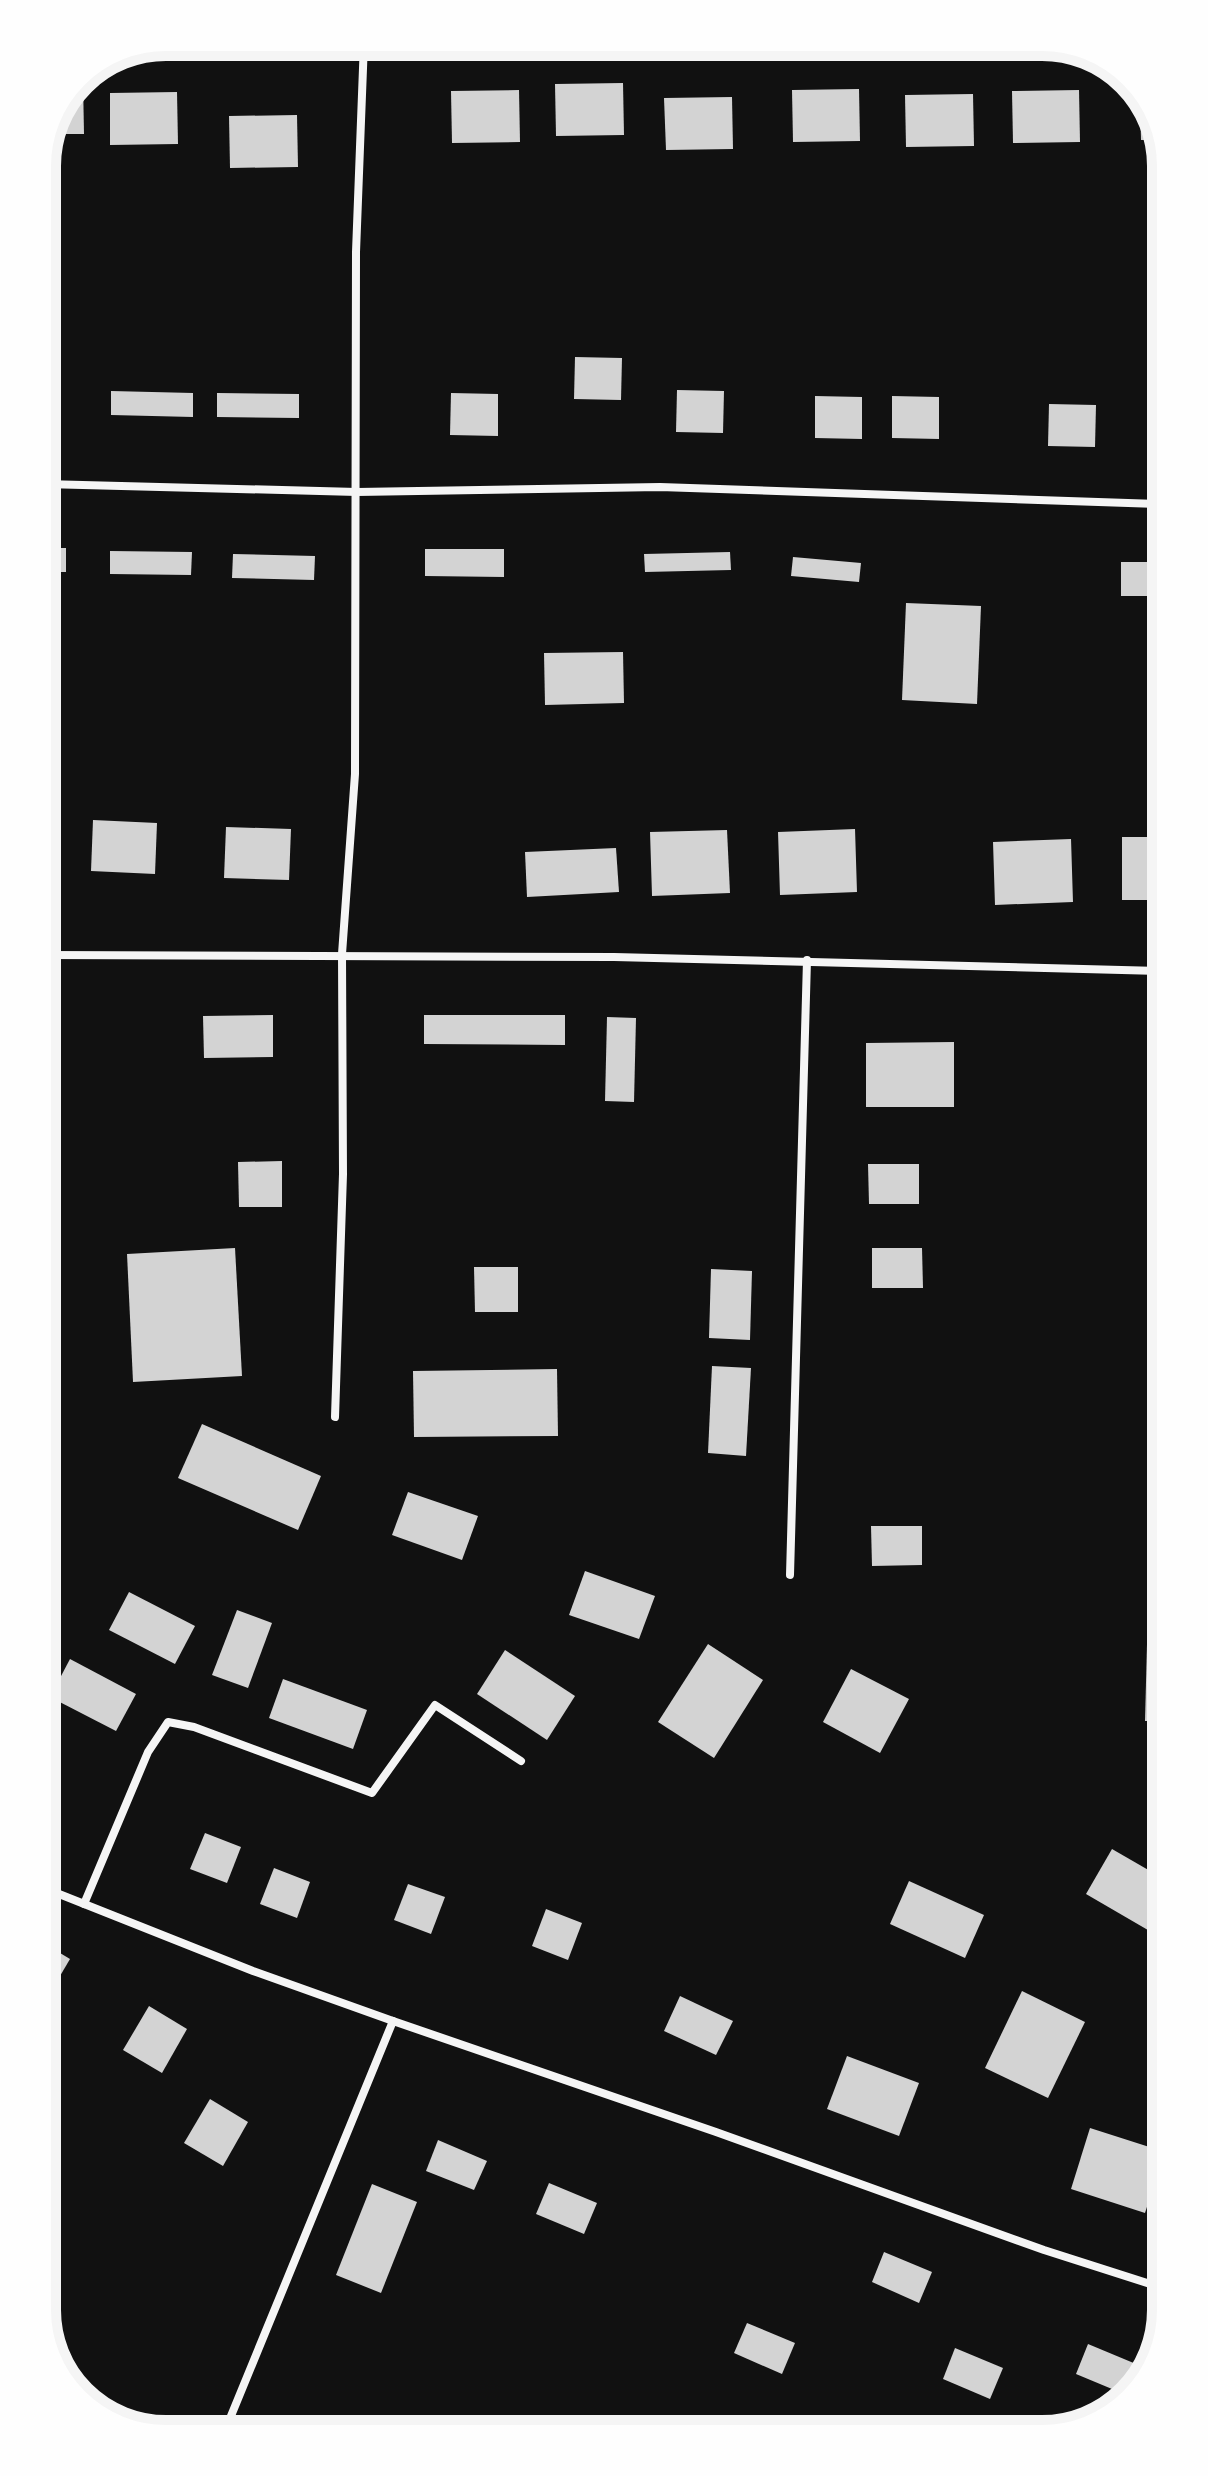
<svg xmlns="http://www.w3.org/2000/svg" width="1208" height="2476" font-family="'PT Serif',serif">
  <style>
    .building { fill: #d3d3d3 }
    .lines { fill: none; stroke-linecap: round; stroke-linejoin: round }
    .minor { stroke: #f5f5f5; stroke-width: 8 }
    .rim { fill: none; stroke: #f5f5f5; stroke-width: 10 }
  </style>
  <rect width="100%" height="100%" fill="#111"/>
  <!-- building -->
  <g class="building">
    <polygon points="83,81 84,134 53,134 77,82"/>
    <polygon points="623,83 624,135 556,136 555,84"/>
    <polygon points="859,89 860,141 793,142 792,90"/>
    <polygon points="519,90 520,142 452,143 451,91"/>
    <polygon points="1079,90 1080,142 1013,143 1012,91"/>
    <polygon points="177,92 178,144 110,145 110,93"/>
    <polygon points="973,94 974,146 906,147 905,95"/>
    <polygon points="732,97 733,149 666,150 664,98"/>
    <polygon points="1140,97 1157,119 1157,140 1141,140"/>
    <polygon points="297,115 298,167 230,168 229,116"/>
    <polygon points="575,357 622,358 621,400 574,399"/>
    <polygon points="677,390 724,391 723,433 676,432"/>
    <polygon points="111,391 193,393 193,417 111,415"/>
    <polygon points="217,393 299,394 299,418 217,417"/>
    <polygon points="451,393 498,394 498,436 450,435"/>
    <polygon points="815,396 862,397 862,439 815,438"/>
    <polygon points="892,396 939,397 939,439 892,438"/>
    <polygon points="1049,404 1096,405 1095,447 1048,446"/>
    <rect x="44" y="548" width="22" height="24"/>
    <polygon points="425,549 504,549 504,577 425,576"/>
    <polygon points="110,551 192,552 191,575 110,574"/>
    <polygon points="730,552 731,570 645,572 644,554"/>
    <polygon points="233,554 315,556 314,580 232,578"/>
    <polygon points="793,557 861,563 859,582 791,576"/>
    <rect x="1121" y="562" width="38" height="34"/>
    <polygon points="906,603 981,606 977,704 902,700"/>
    <polygon points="623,652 624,703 545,705 544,653"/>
    <polygon points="93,820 157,823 155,874 91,871"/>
    <polygon points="226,827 291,829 289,880 224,878"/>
    <polygon points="855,829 857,892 780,895 778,832"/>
    <polygon points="727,830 730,893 652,896 650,832"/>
    <rect x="1122" y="837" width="38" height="63"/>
    <polygon points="1071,839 1073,902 995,905 993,842"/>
    <polygon points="616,848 619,892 527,897 525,852"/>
    <polygon points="273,1015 273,1057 204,1058 203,1016"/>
    <polygon points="424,1015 565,1015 565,1045 424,1044"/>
    <polygon points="607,1017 636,1018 634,1102 605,1101"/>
    <polygon points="954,1042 954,1107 866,1107 866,1043"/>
    <polygon points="1158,1044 1161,1044 1161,1107 1157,1106"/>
    <polygon points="1153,1156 1161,1157 1161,1233 1151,1233"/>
    <polygon points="282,1161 282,1207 239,1207 238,1162"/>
    <polygon points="868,1164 919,1164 919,1204 869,1204"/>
    <polygon points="235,1248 242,1376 133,1382 127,1254"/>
    <polygon points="872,1248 922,1248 923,1288 872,1288"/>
    <polygon points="474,1267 518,1267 518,1312 475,1312"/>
    <polygon points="711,1269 752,1271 750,1340 709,1338"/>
    <polygon points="712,1366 751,1368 746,1456 708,1453"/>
    <polygon points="557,1369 558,1436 414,1437 413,1371"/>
    <polygon points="1156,1382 1162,1382 1162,1459 1154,1458"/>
    <polygon points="202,1424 321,1476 298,1530 178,1478"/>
    <polygon points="408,1492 478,1516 462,1560 392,1535"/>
    <polygon points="1150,1503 1163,1504 1163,1580 1148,1580"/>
    <polygon points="871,1526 922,1526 922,1565 872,1566"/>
    <polygon points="585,1571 655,1596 639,1639 569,1615"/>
    <polygon points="129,1592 195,1626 175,1664 109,1630"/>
    <polygon points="237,1610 272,1623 248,1688 212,1675"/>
    <polygon points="708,1644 763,1680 714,1758 658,1722"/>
    <polygon points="1147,1644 1163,1645 1164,1721 1145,1721"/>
    <polygon points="505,1650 575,1696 547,1740 477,1694"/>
    <polygon points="70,1659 136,1694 116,1731 50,1697"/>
    <polygon points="851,1669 909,1699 880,1753 823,1722"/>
    <polygon points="283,1679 367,1710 353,1749 269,1718"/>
    <polygon points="205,1833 241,1847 227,1883 190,1869"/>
    <polygon points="1112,1849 1164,1879 1164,1914 1153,1933 1086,1894"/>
    <polygon points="274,1868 310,1882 297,1918 260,1904"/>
    <polygon points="909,1881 984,1915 965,1958 890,1924"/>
    <polygon points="408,1884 445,1897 431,1934 394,1920"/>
    <polygon points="546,1909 582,1923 568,1960 532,1946"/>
    <polygon points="50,1947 70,1959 50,1993"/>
    <polygon points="1022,1991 1085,2022 1048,2098 985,2068"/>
    <polygon points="680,1996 733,2021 716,2055 664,2031"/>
    <polygon points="149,2006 187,2029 162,2073 123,2050"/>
    <polygon points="847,2056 919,2083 899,2136 827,2109"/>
    <polygon points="210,2099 248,2122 223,2166 184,2143"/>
    <polygon points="1090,2128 1165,2152 1145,2213 1071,2189"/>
    <polygon points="438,2140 487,2161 474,2190 426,2171"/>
    <polygon points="549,2183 597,2203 584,2234 536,2214"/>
    <polygon points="372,2184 417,2202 381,2293 336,2275"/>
    <polygon points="884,2252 932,2272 919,2303 872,2282"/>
    <polygon points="747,2323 795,2343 782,2374 734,2353"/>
    <polygon points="1088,2344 1136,2364 1124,2394 1076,2374"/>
    <polygon points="955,2348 1003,2368 990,2399 943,2379"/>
    <polygon points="77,2388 129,2414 125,2423 97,2413"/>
  </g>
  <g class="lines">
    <!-- minor -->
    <g class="minor">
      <polyline points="44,484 357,492 660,487 1158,504"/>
      <polyline points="46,955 614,957 1160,971"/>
      <polyline points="335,1417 343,1174 342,954 355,774 356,252 364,42"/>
      <polyline points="790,1575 807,960"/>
      <polyline points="49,1890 253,1971 393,2021 716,2132 1044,2250 1166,2289"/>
      <polyline points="84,1904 148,1752 168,1722 194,1727 372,1793 435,1705 521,1761"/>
      <polyline points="224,2433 393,2021"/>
    </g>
  </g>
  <!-- crop -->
  <path d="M0 0H1208V2476H0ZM166 56H1042A110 110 0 0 1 1152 166V2310A110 110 0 0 1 1042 2420H166A110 110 0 0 1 56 2310V166A110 110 0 0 1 166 56Z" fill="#fefefe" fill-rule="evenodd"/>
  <path class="rim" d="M166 56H1042A110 110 0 0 1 1152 166V2310A110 110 0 0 1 1042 2420H166A110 110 0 0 1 56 2310V166A110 110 0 0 1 166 56Z"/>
</svg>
